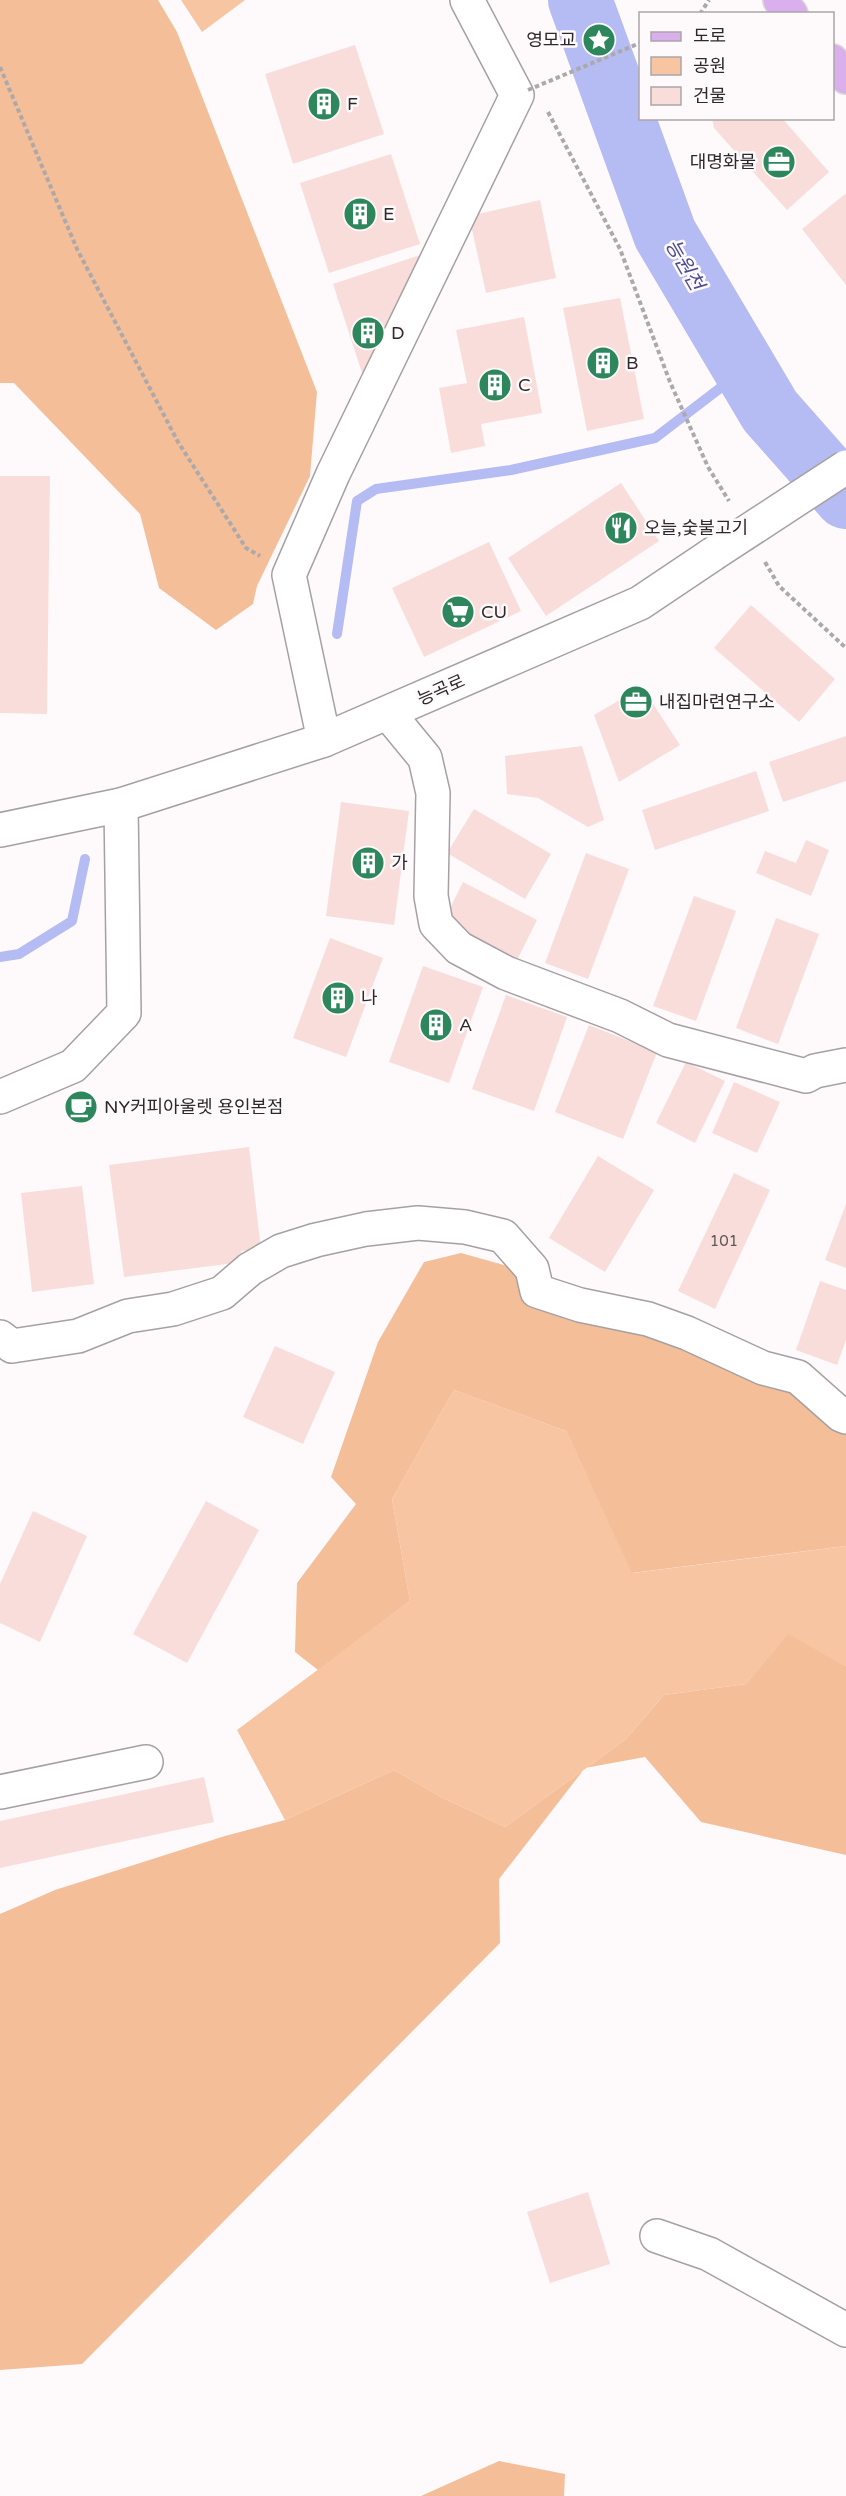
<svg xmlns="http://www.w3.org/2000/svg" width="846" height="2496" font-family="'Varela Round','Noto Sans KR',sans-serif">
  <style>
    .green { fill: #f7c5a2 }
    .forest { fill: #f4be98 }
    .lines { fill: none; stroke-linecap: round; stroke-linejoin: round }
    .stream { stroke: #b5bbf3; stroke-width: 10 }
    .river { stroke: #b5bbf3; stroke-width: 64 }
    .building { fill: #f9dddb }
    .minor-casing { stroke: #a6a0a2; stroke-width: 36 }
    .major-casing { stroke: #d9d8d9; stroke-width: 36 }
    .path { stroke: #ada9ab; stroke-width: 4; stroke-dasharray: 4.5 3; stroke-linecap: butt }
    .minor { stroke: #fff; stroke-width: 33 }
    .major { stroke: #d9afec; stroke-width: 33 }
    .minor-bridge-casing { stroke: #a6a0a2; stroke-width: 36; stroke-linecap: butt }
    .path-bridge { stroke: #ada9ab; stroke-width: 4; stroke-dasharray: 4.5 3; stroke-linecap: butt }
    .minor-bridge { stroke: #fff; stroke-width: 33 }
    .labels { text-anchor: middle; dominant-baseline: central; stroke-width: 5; stroke-linejoin: round; paint-order: stroke }
    .number-label { font-size: 15px; fill: #5f5657 }
    .poi-label { font-size: 18px; fill: #2c292b; stroke: #fefafc; text-anchor: start }
    .street-label { font-size: 18px; fill: #2c292b; stroke: #fefafc }
    .water-label { font-size: 20px; font-style: italic; fill: #4b4c91; stroke: #fefafc }
  </style>
  <rect width="100%" height="100%" fill="#fefafc"/>
  <!-- green -->
  <g class="green">
    <polygon points="181,0 245,0 202,32"/>
    <polygon points="454,1390 566,1431 633,1573 846,1546 846,1666 788,1635 746,1684 664,1695 626,1739 505,1827 443,1798 394,1770 285,1820 237,1730 410,1601 392,1499"/>
  </g>
  <!-- forest -->
  <g class="forest">
    <polygon points="0,0 158,0 177,32 317,392 310,476 257,586 253,604 216,630 159,588 140,514 14,383 0,383"/>
    <polygon points="461,1253 518,1269 634,1325 793,1386 846,1427 846,1546 632,1573 566,1431 454,1390 392,1499 410,1601 318,1670 295,1652 297,1583 356,1504 331,1477 378,1342 424,1262"/>
    <polygon points="788,1634 846,1666 846,1855 701,1822 645,1757 585,1768 499,1879 500,1943 82,2364 0,2370 0,1914 55,1890 225,1836 285,1820 394,1770 443,1798 505,1827 626,1739 664,1695 746,1684"/>
    <polygon points="499,2461 565,2474 564,2496 421,2496"/>
  </g>
  <g class="lines">
    <!-- stream -->
    <g class="stream">
      <polyline points="337,634 357,501 376,489 511,470 655,438 745,369"/>
      <polyline points="0,957 19,954 72,921 85,859"/>
    </g>
    <!-- river -->
    <polyline class="river" points="580,0 665,234 770,411 846,497"/>
  </g>
  <!-- building -->
  <g class="building">
    <polygon points="355,45 384,134 293,164 265,74"/>
    <polygon points="712,118 782,118 829,172 787,210 714,128"/>
    <polygon points="391,154 420,244 329,273 300,183"/>
    <polygon points="845,194 846,196 846,285 802,229"/>
    <polygon points="540,200 556,278 486,293 469,216"/>
    <polygon points="423,254 365,382 333,284"/>
    <polygon points="620,298 644,419 587,431 563,308"/>
    <polygon points="524,317 542,413 481,424 485,446 451,453 439,388 467,383 456,330"/>
    <polygon points="0,476 50,476 47,714 0,713"/>
    <polygon points="621,483 659,541 546,616 508,558"/>
    <polygon points="489,542 521,611 424,657 392,588"/>
    <polygon points="751,605 835,679 799,722 714,648"/>
    <polygon points="642,687 680,745 619,782 594,715"/>
    <polygon points="846,736 846,781 783,802 769,762"/>
    <polygon points="582,746 604,820 588,827 538,798 507,794 505,756"/>
    <polygon points="756,771 769,811 655,850 642,810"/>
    <polygon points="341,802 409,811 394,925 326,916"/>
    <polygon points="474,809 551,854 525,899 447,853"/>
    <polygon points="806,840 829,850 811,896 756,873 765,851 796,863"/>
    <polygon points="586,853 629,869 588,979 545,963"/>
    <polygon points="463,882 537,920 514,966 444,920"/>
    <polygon points="694,896 736,911 696,1021 653,1006"/>
    <polygon points="776,918 819,934 778,1044 736,1028"/>
    <polygon points="330,938 383,958 346,1057 293,1038"/>
    <polygon points="423,966 483,987 449,1083 389,1062"/>
    <polygon points="506,995 567,1017 534,1111 472,1089"/>
    <polygon points="589,1025 657,1052 623,1139 555,1112"/>
    <polygon points="686,1062 725,1081 695,1143 656,1123"/>
    <polygon points="734,1082 780,1102 757,1153 712,1133"/>
    <polygon points="249,1147 261,1249 241,1251 243,1262 124,1277 109,1165"/>
    <polygon points="598,1156 654,1190 605,1272 549,1238"/>
    <polygon points="734,1173 770,1190 715,1309 678,1291"/>
    <polygon points="82,1186 94,1284 32,1292 21,1193"/>
    <polygon points="846,1204 846,1268 825,1260"/>
    <polygon points="820,1281 846,1290 846,1340 837,1365 796,1350"/>
    <polygon points="275,1346 335,1372 303,1444 243,1417"/>
    <polygon points="206,1501 259,1530 187,1663 133,1634"/>
    <polygon points="33,1511 87,1536 40,1642 0,1623 0,1584"/>
    <polygon points="204,1777 214,1822 0,1868 0,1821"/>
    <polygon points="588,2192 610,2264 550,2283 527,2212"/>
  </g>
  <g class="lines">
    <defs>
      <g id="minor">
        <polyline points="388,713 425,758 433,793 431,896 436,924 459,948 506,973 620,1016 668,1040 806,1076 815,1071 846,1065"/>
        <polyline points="324,740 289,575 333,474 517,95 467,0"/>
        <polyline points="0,830 121,805 324,740 640,603 713,554"/>
        <polyline points="0,1097 73,1066 124,1013 121,805"/>
        <polyline points="0,1337 12,1346 78,1336 128,1316 173,1309 222,1293 250,1269 281,1251 316,1240 366,1229 418,1223 465,1227 503,1236 532,1269 537,1291 580,1305 648,1319 687,1333 763,1368 798,1377 841,1415 846,1417"/>
        <polyline points="0,1792 146,1762"/>
        <polyline points="657,2236 709,2254 846,2330"/>
      </g>
      <g id="major">
        <polyline points="780,0 791,14"/>
        <polyline points="832,61 846,77"/>
      </g>
    </defs>
    <!-- minor casing -->
    <use href="#minor" class="minor-casing"/>
    <!-- major casing -->
    <use href="#major" class="major-casing"/>
    <!-- path -->
    <g class="path">
      <polyline points="700,14 709,0"/>
      <polyline points="0,67 77,249 178,442 246,548 260,556"/>
      <polyline points="548,112 620,249 670,382 708,467 729,501"/>
      <polyline points="765,562 779,586 846,648"/>
    </g>
    <!-- minor -->
    <use href="#minor" class="minor"/>
    <!-- major -->
    <use href="#major" class="major"/>
    <defs>
      <polyline id="minor-bridge" points="713,554 846,467"/>
    </defs>
    <!-- minor-bridge casing -->
    <use href="#minor-bridge" class="minor-bridge-casing"/>
    <!-- path-bridge -->
    <polyline class="path-bridge" points="528,90 640,43"/>
    <!-- minor-bridge -->
    <use href="#minor-bridge" class="minor-bridge"/>
  </g>
  <!-- icons -->
  <defs>
    <symbol id="sight-disc" viewBox="-11 -11 22 22"><circle r="9.5" fill="#2e875c" stroke="#fefafc"/><path d="M0-6L1.8-2.2L6-1.7L2.9 1.2L3.7 5.4L0 3.3L-3.7 5.4L-2.9 1.2L-6-1.7L-1.8-2.2Z" fill="#fff"/></symbol>
    <symbol id="building-disc" viewBox="-11 -11 22 22"><circle r="9.5" fill="#2e875c" stroke="#fefafc"/><path d="M-4-6H4V6H1V3H-1V6H-4ZM-2.5-4.3h1.7v1.8h-1.7ZM.8-4.3h1.7v1.8H.8ZM-2.5-1h1.7V.8h-1.7ZM.8-1h1.7V.8H.8Z" fill="#fff"/></symbol>
    <symbol id="office-disc" viewBox="-11 -11 22 22"><circle r="9.5" fill="#2e875c" stroke="#fefafc"/><path d="M-6-3h4V-5.5h4V-3h4V5H-6ZM-1-4.5V-3h2v-1.5ZM-6 0V1H6V0Z" fill="#fff"/></symbol>
    <symbol id="restaurant-disc" viewBox="-11 -11 22 22"><circle r="9.5" fill="#2e875c" stroke="#fefafc"/><path d="M-5-6h1v4h1v-4h1v4h1v-4h1v5L-1.5 .5V6h-2V.5L-5-1ZM5-6V6H3V1.5H1.5Q1.5-4 5-6Z" fill="#fff"/></symbol>
    <symbol id="supermarket-disc" viewBox="-11 -11 22 22"><circle r="9.5" fill="#2e875c" stroke="#fefafc"/><path d="M-6-5.5h2.5l.6 2H6L4.5 2H-2.5L-4.4-4H-6ZM-1.5 3.2a1.3 1.3 0 1 0 .1 0ZM3 3.2a1.3 1.3 0 1 0 .1 0Z" fill="#fff"/></symbol>
    <symbol id="cafe-disc" viewBox="-11 -11 22 22"><circle r="9.5" fill="#2e875c" stroke="#fefafc"/><path d="M-5.5-4.5H6V0H3Q3 3.5 0 3.5H-2.5Q-5.5 3.5-5.5 0ZM3-3.2v2h1.7v-2ZM-6 4.5H4V6H-6Z" fill="#fff"/></symbol>
  </defs>
  <g fill-rule="evenodd">
    <use href="#sight-disc" x="580" y="21" width="38" height="38"/>
    <use href="#building-disc" x="305" y="85" width="38" height="38"/>
    <use href="#office-disc" x="760" y="143" width="38" height="38"/>
    <use href="#building-disc" x="341" y="195" width="38" height="38"/>
    <use href="#building-disc" x="349" y="314" width="38" height="38"/>
    <use href="#building-disc" x="584" y="344" width="38" height="38"/>
    <use href="#building-disc" x="476" y="366" width="38" height="38"/>
    <use href="#restaurant-disc" x="602" y="509" width="38" height="38"/>
    <use href="#supermarket-disc" x="439" y="593" width="38" height="38"/>
    <use href="#office-disc" x="617" y="683" width="38" height="38"/>
    <use href="#building-disc" x="349" y="844" width="38" height="38"/>
    <use href="#building-disc" x="319" y="979" width="38" height="38"/>
    <use href="#building-disc" x="417" y="1006" width="38" height="38"/>
    <use href="#cafe-disc" x="62" y="1088" width="38" height="38"/>
  </g>
  <g class="labels">
    <!-- number labels -->
    <g class="number-label">
      <text x="724" y="1241">101</text>
    </g>
    <!-- poi labels -->
    <g class="poi-label">
      <text x="576" y="40" text-anchor="end">영모교</text>
      <text x="347" y="104">F</text>
      <text x="756" y="162" text-anchor="end">대명화물</text>
      <text x="383" y="214">E</text>
      <text x="391" y="333">D</text>
      <text x="626" y="363">B</text>
      <text x="518" y="385">C</text>
      <text x="644" y="528">오늘,숯불고기</text>
      <text x="481" y="612">CU</text>
      <text x="659" y="702">내집마련연구소</text>
      <text x="391" y="863">가</text>
      <text x="361" y="998">나</text>
      <text x="459" y="1025">A</text>
      <text x="104" y="1107">NY커피아울렛 용인본점</text>
    </g>
    <!-- street labels -->
    <g class="street-label">
      <text transform="translate(441 690) rotate(-24)">능곡로</text>
    </g>
    <!-- water labels -->
    <g class="water-label">
      <text transform="translate(684 265) rotate(60)">능원천</text>
    </g>
  </g>
  <!-- legend -->
  <rect x="639" y="12" width="195" height="108" fill="#fefafc" stroke="#aaa6a8" stroke-width="1.5"/>
  <rect x="651" y="32" width="30" height="9" fill="#d9afec" stroke="#aaa6a8" stroke-width="1.5"/>
  <text x="693" y="42" font-size="18" fill="#2c292b">도로</text>
  <rect x="651" y="57" width="30" height="18" fill="#f7c5a2" stroke="#aaa6a8" stroke-width="1.5"/>
  <text x="693" y="72" font-size="18" fill="#2c292b">공원</text>
  <rect x="651" y="87" width="30" height="18" fill="#f9dddb" stroke="#aaa6a8" stroke-width="1.5"/>
  <text x="693" y="102" font-size="18" fill="#2c292b">건물</text>
</svg>
